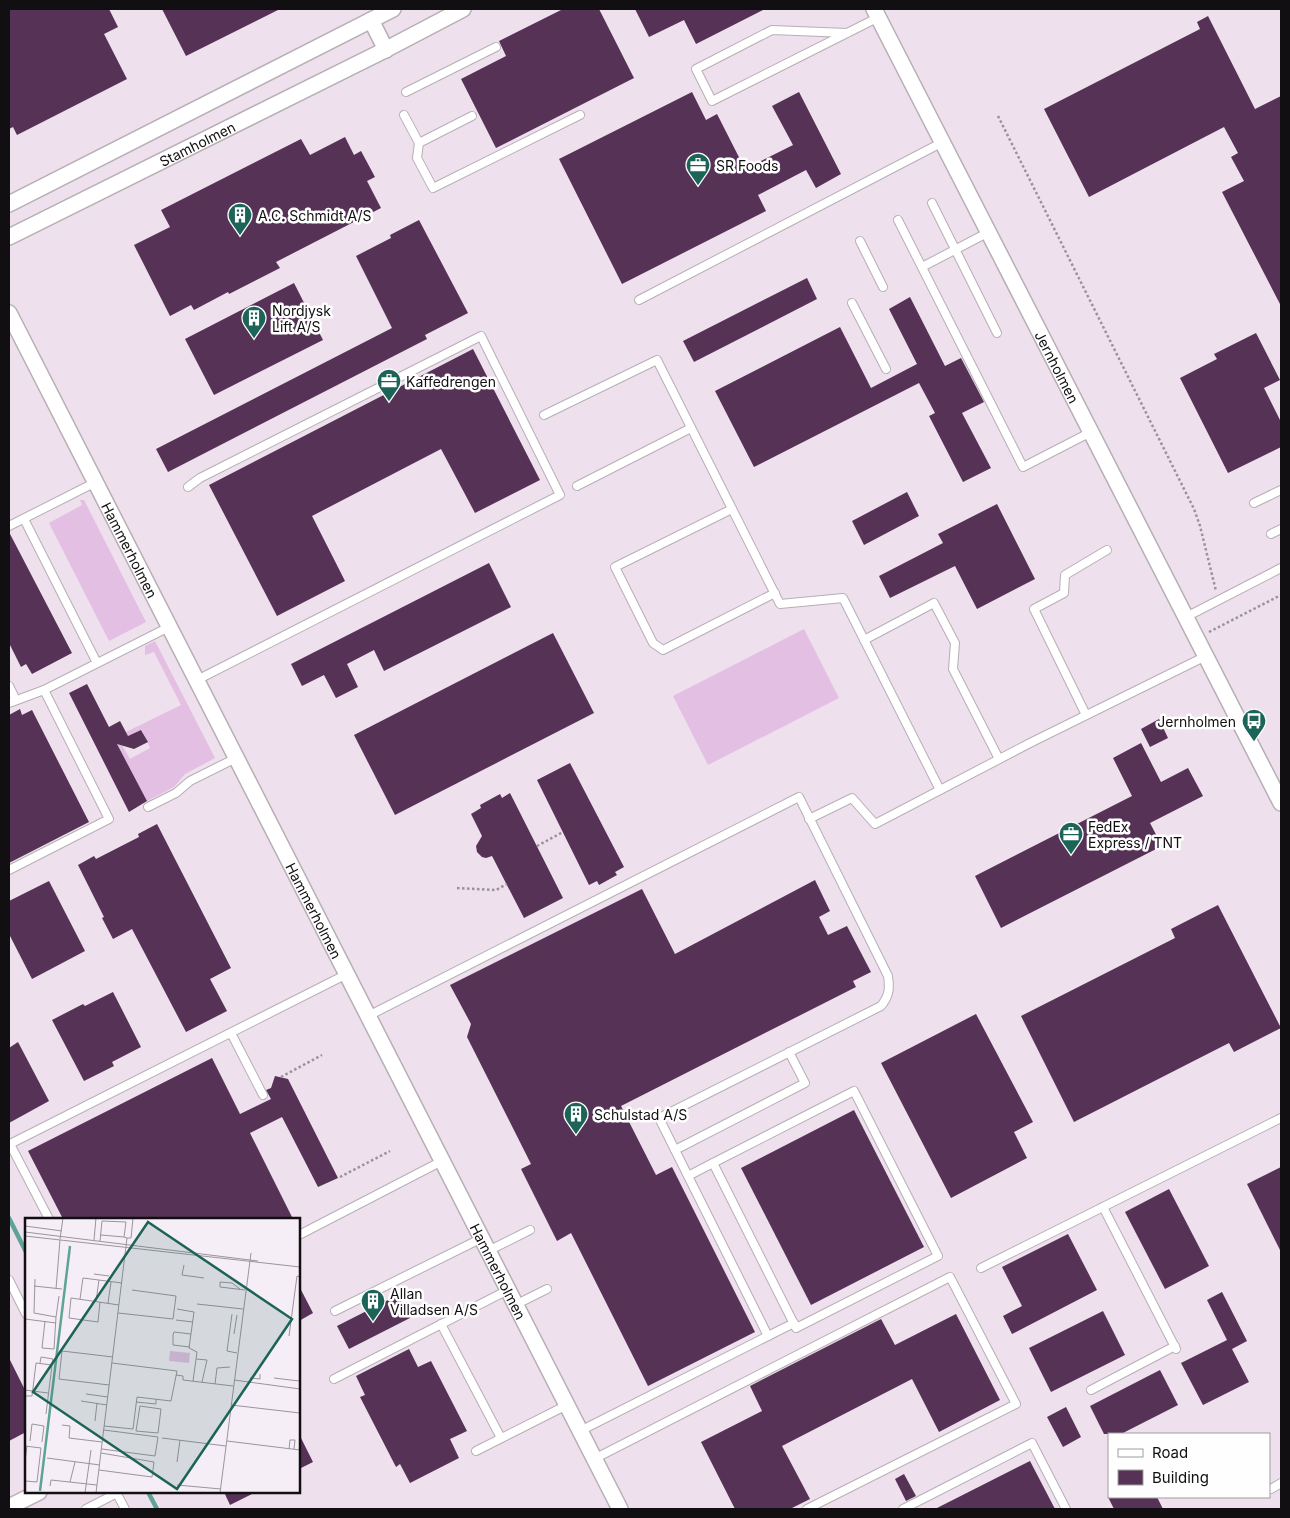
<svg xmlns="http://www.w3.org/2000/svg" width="1290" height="1518" font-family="Inter,sans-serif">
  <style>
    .built { fill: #eee0ed; fill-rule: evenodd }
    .grass { fill: #e4bfe4 }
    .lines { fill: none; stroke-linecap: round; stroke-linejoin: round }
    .stream { stroke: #5ea496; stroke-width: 4.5 }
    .building { fill: #563256 }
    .lane-casing { stroke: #b6afb5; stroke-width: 10 }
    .street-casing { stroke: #b6afb5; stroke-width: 18 }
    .path { stroke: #999399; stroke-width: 2.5; stroke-dasharray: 2.5 2.5; stroke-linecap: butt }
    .lane { stroke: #fff; stroke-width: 8 }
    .street { stroke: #fff; stroke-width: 15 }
    .labels { text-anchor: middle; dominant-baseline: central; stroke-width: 5; stroke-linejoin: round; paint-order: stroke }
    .street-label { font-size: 14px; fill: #110f11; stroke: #fefefe }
    .poi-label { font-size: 14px; fill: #110f11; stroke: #fefefe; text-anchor: start }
    .inset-river { fill: none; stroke: #5ea496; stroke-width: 2.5 }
    .inset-road { fill: none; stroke: #9a959a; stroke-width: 1 }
    .view { fill: #1c6458; fill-opacity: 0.15; stroke: #1c6458; stroke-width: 2.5 }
    .inset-edge { fill: none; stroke: #110f11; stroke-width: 2.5 }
  </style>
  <rect width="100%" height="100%" fill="#f6eef6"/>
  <!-- built -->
  <path class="built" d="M9,9H1281V1509H9ZM26,1219H299V1492H26ZM1109,1434H1269V1497H1109Z"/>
  <!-- grass -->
  <g class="grass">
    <polygon points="80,500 84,500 146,622 109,641 49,523 82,505"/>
    <polygon points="804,629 839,698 708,765 673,696"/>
    <polygon points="155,641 215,758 185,774 174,787 147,801 117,744 122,745 130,759 150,748 142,730 128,736 126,732 181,705 154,652 145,655 145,646"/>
  </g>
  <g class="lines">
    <!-- stream -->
    <g class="stream">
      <polyline points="9,1218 26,1252"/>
      <polyline points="148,1492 157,1509"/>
    </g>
  </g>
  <!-- building -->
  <g class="building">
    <polygon points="9,9 109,9 118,27 104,34 127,79 17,135 13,127 9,129"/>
    <polygon points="162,9 280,9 186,56"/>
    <polygon points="563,9 599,9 634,78 496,148 461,79 506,56 499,41"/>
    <polygon points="635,9 765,9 696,44 684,20 649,37"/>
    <polygon points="1208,16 1255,109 1281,96 1281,306 1222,192 1244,181 1231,157 1238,153 1224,127 1089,197 1044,109 1200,29 1197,22"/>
    <polygon points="692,92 706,120 717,114 745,169 793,145 772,106 799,92 841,174 816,188 806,170 758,195 766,211 622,284 559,159"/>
    <polygon points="345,137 354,155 361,151 375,177 367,181 381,208 276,262 280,268 229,294 228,292 194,310 191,305 170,316 134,245 170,227 161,210 301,139 310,155"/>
    <polygon points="419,220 468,313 425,335 427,339 168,472 156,449 392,328 356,256 391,238 390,235"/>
    <polygon points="807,278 817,299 694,362 683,341"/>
    <polygon points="294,283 323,340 214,395 185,339"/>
    <polygon points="910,297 945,366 961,358 984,402 962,413 991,468 963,482 929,416 935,413 919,383 754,467 715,391 840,327 871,388 917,364 889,309"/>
    <polygon points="1256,333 1280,380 1264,388 1281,422 1281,447 1228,473 1180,378 1217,359 1214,354"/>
    <polygon points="473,349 540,480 475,513 441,449 312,516 345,581 277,616 209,485"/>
    <polygon points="907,492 919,516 864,545 852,521"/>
    <polygon points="997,504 1035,579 977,609 955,566 890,598 879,576 943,543 938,534"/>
    <polygon points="9,532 72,653 32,674 26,664 21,667 9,643"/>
    <polygon points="489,563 511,607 384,671 374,650 347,664 358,687 336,698 324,675 302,686 291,664"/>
    <polygon points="553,633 594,713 395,815 354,735"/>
    <polygon points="87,684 109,727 120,721 128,736 141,730 148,742 134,749 117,744 147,801 129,812 69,693"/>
    <polygon points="20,709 22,715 32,710 89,822 9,863 9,715"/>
    <polygon points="1159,719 1168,738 1150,747 1141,729"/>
    <polygon points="1141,743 1161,782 1188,768 1203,796 1150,823 1162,846 1001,928 975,876 1132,796 1113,758"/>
    <polygon points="570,763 624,867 615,872 617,875 599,885 597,881 589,885 537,780"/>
    <polygon points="510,793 563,898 524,918 492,856 486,858 482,857 477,852 476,846 482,836 471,814 481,808 480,805 500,794 502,798"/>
    <polygon points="157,824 231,968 210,979 227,1011 186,1032 132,929 113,939 102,918 104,917 78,865 94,856 96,859 139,837 138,834"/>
    <polygon points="815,880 830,911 819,917 828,935 847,926 871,972 853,981 856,987 621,1106 656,1175 672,1167 755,1332 648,1386 571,1233 557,1241 521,1169 531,1164 467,1037 471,1024 450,985 642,889 675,954"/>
    <polygon points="49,881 85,951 32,979 9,934 9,901"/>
    <polygon points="1218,905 1281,1028 1234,1052 1229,1043 1074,1122 1021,1016 1175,938 1171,929"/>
    <polygon points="113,992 141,1047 112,1062 114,1066 84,1081 52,1020 83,1004 85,1006"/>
    <polygon points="976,1014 1033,1122 1014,1132 1027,1158 951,1198 881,1063"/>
    <polygon points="18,1042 49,1101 9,1123 9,1048"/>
    <polygon points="212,1058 240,1114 271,1099 266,1090 271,1088 275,1076 288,1079 338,1178 318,1187 282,1117 250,1133 293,1219 63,1219 28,1151"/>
    <polygon points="854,1110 924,1247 811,1305 741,1168"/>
    <polygon points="1281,1167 1281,1252 1247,1184"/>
    <polygon points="1169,1189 1209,1266 1165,1289 1125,1212"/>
    <polygon points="1068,1234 1097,1290 1012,1334 1003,1316 1022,1306 1002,1267"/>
    <polygon points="299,1286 313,1313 299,1321"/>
    <polygon points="1222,1292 1247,1341 1232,1349 1249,1382 1203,1405 1181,1363 1227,1340 1207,1300"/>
    <polygon points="398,1295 410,1318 349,1349 337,1326"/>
    <polygon points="1103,1311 1125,1355 1051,1392 1029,1348"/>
    <polygon points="956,1314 1000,1400 939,1432 912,1379 782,1446 810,1499 790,1509 735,1509 701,1442 762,1411 750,1386 881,1319 895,1345"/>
    <polygon points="409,1349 418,1367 431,1361 467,1431 450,1439 459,1458 410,1483 400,1464 396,1467 360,1397 365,1395 356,1376"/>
    <polygon points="9,1358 26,1392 26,1432 9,1441"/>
    <polygon points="1160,1370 1178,1405 1121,1434 1104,1434 1090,1406"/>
    <polygon points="1066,1407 1081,1437 1063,1447 1047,1417"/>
    <polygon points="299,1434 313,1462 299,1469"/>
    <polygon points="1030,1461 1055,1509 935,1509"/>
    <polygon points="904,1474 916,1496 906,1501 895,1479"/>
    <polygon points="224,1492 256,1492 230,1505"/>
    <polygon points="1108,1497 1157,1497 1163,1509 1114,1509"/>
  </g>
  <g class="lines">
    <defs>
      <g id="lane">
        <polyline points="847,33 772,30 696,69 712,101 879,17"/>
        <polyline points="406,92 496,47"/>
        <polyline points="404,115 419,143 417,158 433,188 580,115"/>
        <polyline points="419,143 472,116"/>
        <polyline points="932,203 997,333"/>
        <polyline points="898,220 1023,467 1091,432"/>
        <polyline points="860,241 883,287"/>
        <polyline points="922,267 989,232"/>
        <polyline points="639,300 943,142"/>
        <polyline points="852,303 886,369"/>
        <polyline points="544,415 657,360 780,604 843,598 940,790"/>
        <polyline points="577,486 691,428"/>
        <polyline points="188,487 200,478 481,336 560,495 197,680"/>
        <polyline points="1254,503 1281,490"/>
        <polyline points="732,509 615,567 653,643 663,650 775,593"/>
        <polyline points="24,519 97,663"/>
        <polyline points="9,526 96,482"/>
        <polyline points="1271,534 1281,529"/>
        <polyline points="1186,617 1281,568"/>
        <polyline points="864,640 934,603 955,643 953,669 999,759"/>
        <polyline points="9,686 16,700"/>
        <polyline points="9,703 44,690 169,627"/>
        <polyline points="1086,715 1034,609 1064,593 1065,575 1107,550"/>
        <polyline points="148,807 176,793 190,781 236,758"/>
        <polyline points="809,819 852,798 875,824 1032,742 1206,656"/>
        <polyline points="9,870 109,819 44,690"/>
        <path d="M368,1016L799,797L888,976C890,989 889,996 881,1006L659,1118L768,1336L580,1431"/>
        <polyline points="231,1033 263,1095"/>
        <polygon points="854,1091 938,1256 796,1328 713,1163"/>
        <polyline points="675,1150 805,1083 789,1052"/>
        <polyline points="688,1176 713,1163"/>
        <polyline points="1103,1207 1176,1349"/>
        <polyline points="49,1219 10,1144 347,974"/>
        <polyline points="299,1235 442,1161"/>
        <polyline points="488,1251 530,1230"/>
        <polyline points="981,1268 1281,1118"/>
        <polyline points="9,1280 26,1314"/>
        <polyline points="515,1305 547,1289"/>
        <polyline points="335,1311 482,1238"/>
        <polyline points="441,1324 501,1438"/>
        <polyline points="768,1336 794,1323"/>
        <polyline points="334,1379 508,1290"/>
        <polyline points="1091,1390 1175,1346"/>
        <polyline points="476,1451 567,1405"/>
        <polyline points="594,1459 950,1277 1016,1404 807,1509"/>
        <polyline points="1271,1489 1281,1483"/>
        <polyline points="116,1492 125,1509"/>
        <polyline points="86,1509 117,1493"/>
        <polyline points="903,1509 1032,1443 1066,1509"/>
      </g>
      <g id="street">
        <path id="s1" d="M874,9L1281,803"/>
        <polyline points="371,20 386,50"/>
        <polyline points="9,204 393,9"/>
        <path id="s2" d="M9,237L381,52L463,9"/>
        <path id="s3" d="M9,313L620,1509"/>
        <polyline points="9,1507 39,1492"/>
      </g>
    </defs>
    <!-- lane casing -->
    <use href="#lane" class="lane-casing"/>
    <!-- street casing -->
    <use href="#street" class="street-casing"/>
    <!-- path -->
    <g class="path">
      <polyline points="998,116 1194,509 1200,526 1216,591"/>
      <polyline points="1209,632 1281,595"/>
      <polyline points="537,846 563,832"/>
      <polyline points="457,888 496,890 507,884"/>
      <polyline points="281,1077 322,1055"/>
      <polyline points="340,1177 390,1151"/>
    </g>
    <!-- lane -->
    <use href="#lane" class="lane"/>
    <!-- street -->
    <use href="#street" class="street"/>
  </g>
  <!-- icons -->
  <defs>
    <symbol id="office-pin" viewBox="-11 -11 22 30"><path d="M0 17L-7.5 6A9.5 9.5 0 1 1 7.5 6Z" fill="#1c6458" stroke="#fefefe"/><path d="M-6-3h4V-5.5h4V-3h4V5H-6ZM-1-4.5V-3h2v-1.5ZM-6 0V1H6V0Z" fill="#fff"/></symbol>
    <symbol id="building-pin" viewBox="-11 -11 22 30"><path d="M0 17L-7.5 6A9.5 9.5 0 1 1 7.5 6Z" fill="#1c6458" stroke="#fefefe"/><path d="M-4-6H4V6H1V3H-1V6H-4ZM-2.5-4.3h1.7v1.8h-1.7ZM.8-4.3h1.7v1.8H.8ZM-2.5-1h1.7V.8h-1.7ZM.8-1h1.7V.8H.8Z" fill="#fff"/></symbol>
    <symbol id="bus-pin" viewBox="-11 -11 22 30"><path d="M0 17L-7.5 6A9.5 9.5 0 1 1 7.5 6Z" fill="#1c6458" stroke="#fefefe"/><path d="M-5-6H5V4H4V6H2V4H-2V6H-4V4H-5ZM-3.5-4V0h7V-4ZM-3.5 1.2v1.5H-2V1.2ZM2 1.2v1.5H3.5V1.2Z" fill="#fff"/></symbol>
  </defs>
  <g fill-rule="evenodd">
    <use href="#office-pin" x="684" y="151" width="28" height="38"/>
    <use href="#building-pin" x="226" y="201" width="28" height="38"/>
    <use href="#building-pin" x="240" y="304" width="28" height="38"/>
    <use href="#office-pin" x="375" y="367" width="28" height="38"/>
    <use href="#bus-pin" x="1240" y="707" width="28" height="38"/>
    <use href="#office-pin" x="1057" y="820" width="28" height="38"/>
    <use href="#building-pin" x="562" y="1100" width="28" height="38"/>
    <use href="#building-pin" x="359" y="1287" width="28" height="38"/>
  </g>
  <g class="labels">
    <!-- street labels -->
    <g class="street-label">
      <text stroke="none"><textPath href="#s2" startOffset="210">Stamholmen</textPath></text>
      <text stroke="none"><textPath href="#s1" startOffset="402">Jernholmen</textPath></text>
      <text stroke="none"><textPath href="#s3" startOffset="266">Hammerholmen</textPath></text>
      <text stroke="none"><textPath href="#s3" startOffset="671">Hammerholmen</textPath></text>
      <text stroke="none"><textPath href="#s3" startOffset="1076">Hammerholmen</textPath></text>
    </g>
    <!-- poi labels -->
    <g class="poi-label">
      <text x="716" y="165">SR Foods</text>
      <text x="258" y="215">A.C. Schmidt A/S</text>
      <text x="272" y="310">Nordjysk<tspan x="272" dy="16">Lift A/S</tspan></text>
      <text x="406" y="381">Kaffedrengen</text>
      <text x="1236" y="721" text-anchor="end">Jernholmen</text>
      <text x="1088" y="826">FedEx<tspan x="1088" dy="16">Express / TNT</tspan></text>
      <text x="594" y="1114">Schulstad A/S</text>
      <text x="390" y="1293">Allan<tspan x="390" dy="16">Villadsen A/S</tspan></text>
    </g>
  </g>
  <!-- overview -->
  <g transform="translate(25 1218)">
    <rect width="275" height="275" fill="#f6eef6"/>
    <path d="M145,133L165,135L164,145L144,143Z" fill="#e4bfe4"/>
    <path class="inset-river" d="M15,273L45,28"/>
    <path class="inset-road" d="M0,8L37,13M0,14L233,43M76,17L99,19M0,18L275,49M102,20H106L108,0M35,21L38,0M69,22L71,0M159,47L157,57L179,60M69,56L84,58M10,61L9,95L31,99L34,78M9,68L37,71M31,71L35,22M215,71L207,65L195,64V69L220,72M46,80L44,100L73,104L75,84M46,80L94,87M55,81L58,60L97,65M71,83L74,62M83,85L86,64M172,86L218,91M152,91L169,94L164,130L172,134L168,163M93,95L148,101L151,78L107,72M207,96L202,133L212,135M0,101L31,105M151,102L168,104M20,103L17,130L29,131L31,99M209,116L212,97M264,118L272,58L275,59M165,129L148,127V117L149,114L166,116M171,141L182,142L177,164M15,145L16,139L28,141L27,147M151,157L158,158V162L208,168M225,160L235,161V156M249,160L274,163M209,162L275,171M190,166L192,150L205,149M84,167L34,161L37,133L88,139M0,172L23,175M61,176L83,179M0,178H7L11,145L27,147L21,196M56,183L82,187M111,184L131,186V181M206,187L275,195M115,188L136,191L133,215L111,213ZM70,203L72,185M37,207L45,208L44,220L77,224M79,208L108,211L112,179L146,183L152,153L87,145M137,220L201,228M5,223L7,206L19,208L17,224M202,223L275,232M0,228L16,230L12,264L0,263M77,231L130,238L133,219L79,212M264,231L265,222H270L269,231M22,240L75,247M0,243L2,228M152,244L155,222M74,252L127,259L129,244L76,235M45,264L50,244M152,267L196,271M25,268L26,262L72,267M60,275L66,232M71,275L102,20L99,19L101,4L77,3L75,23M195,275L226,35"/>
    <path class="view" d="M123,4L267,101L152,271L8,174Z"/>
    <rect width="275" height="275" class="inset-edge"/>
  </g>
  <!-- border -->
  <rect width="1290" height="1518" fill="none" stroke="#110f11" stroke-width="20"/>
  <!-- legend -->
  <rect x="1108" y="1433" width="162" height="65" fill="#fefefe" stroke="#9f9e9f"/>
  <rect x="1118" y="1449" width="25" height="8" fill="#ffffff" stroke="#9f9e9f"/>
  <text x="1152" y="1458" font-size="15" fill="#110f11">Road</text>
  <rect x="1118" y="1470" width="25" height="15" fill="#563256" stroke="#9f9e9f"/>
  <text x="1152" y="1483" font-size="15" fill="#110f11">Building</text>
</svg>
